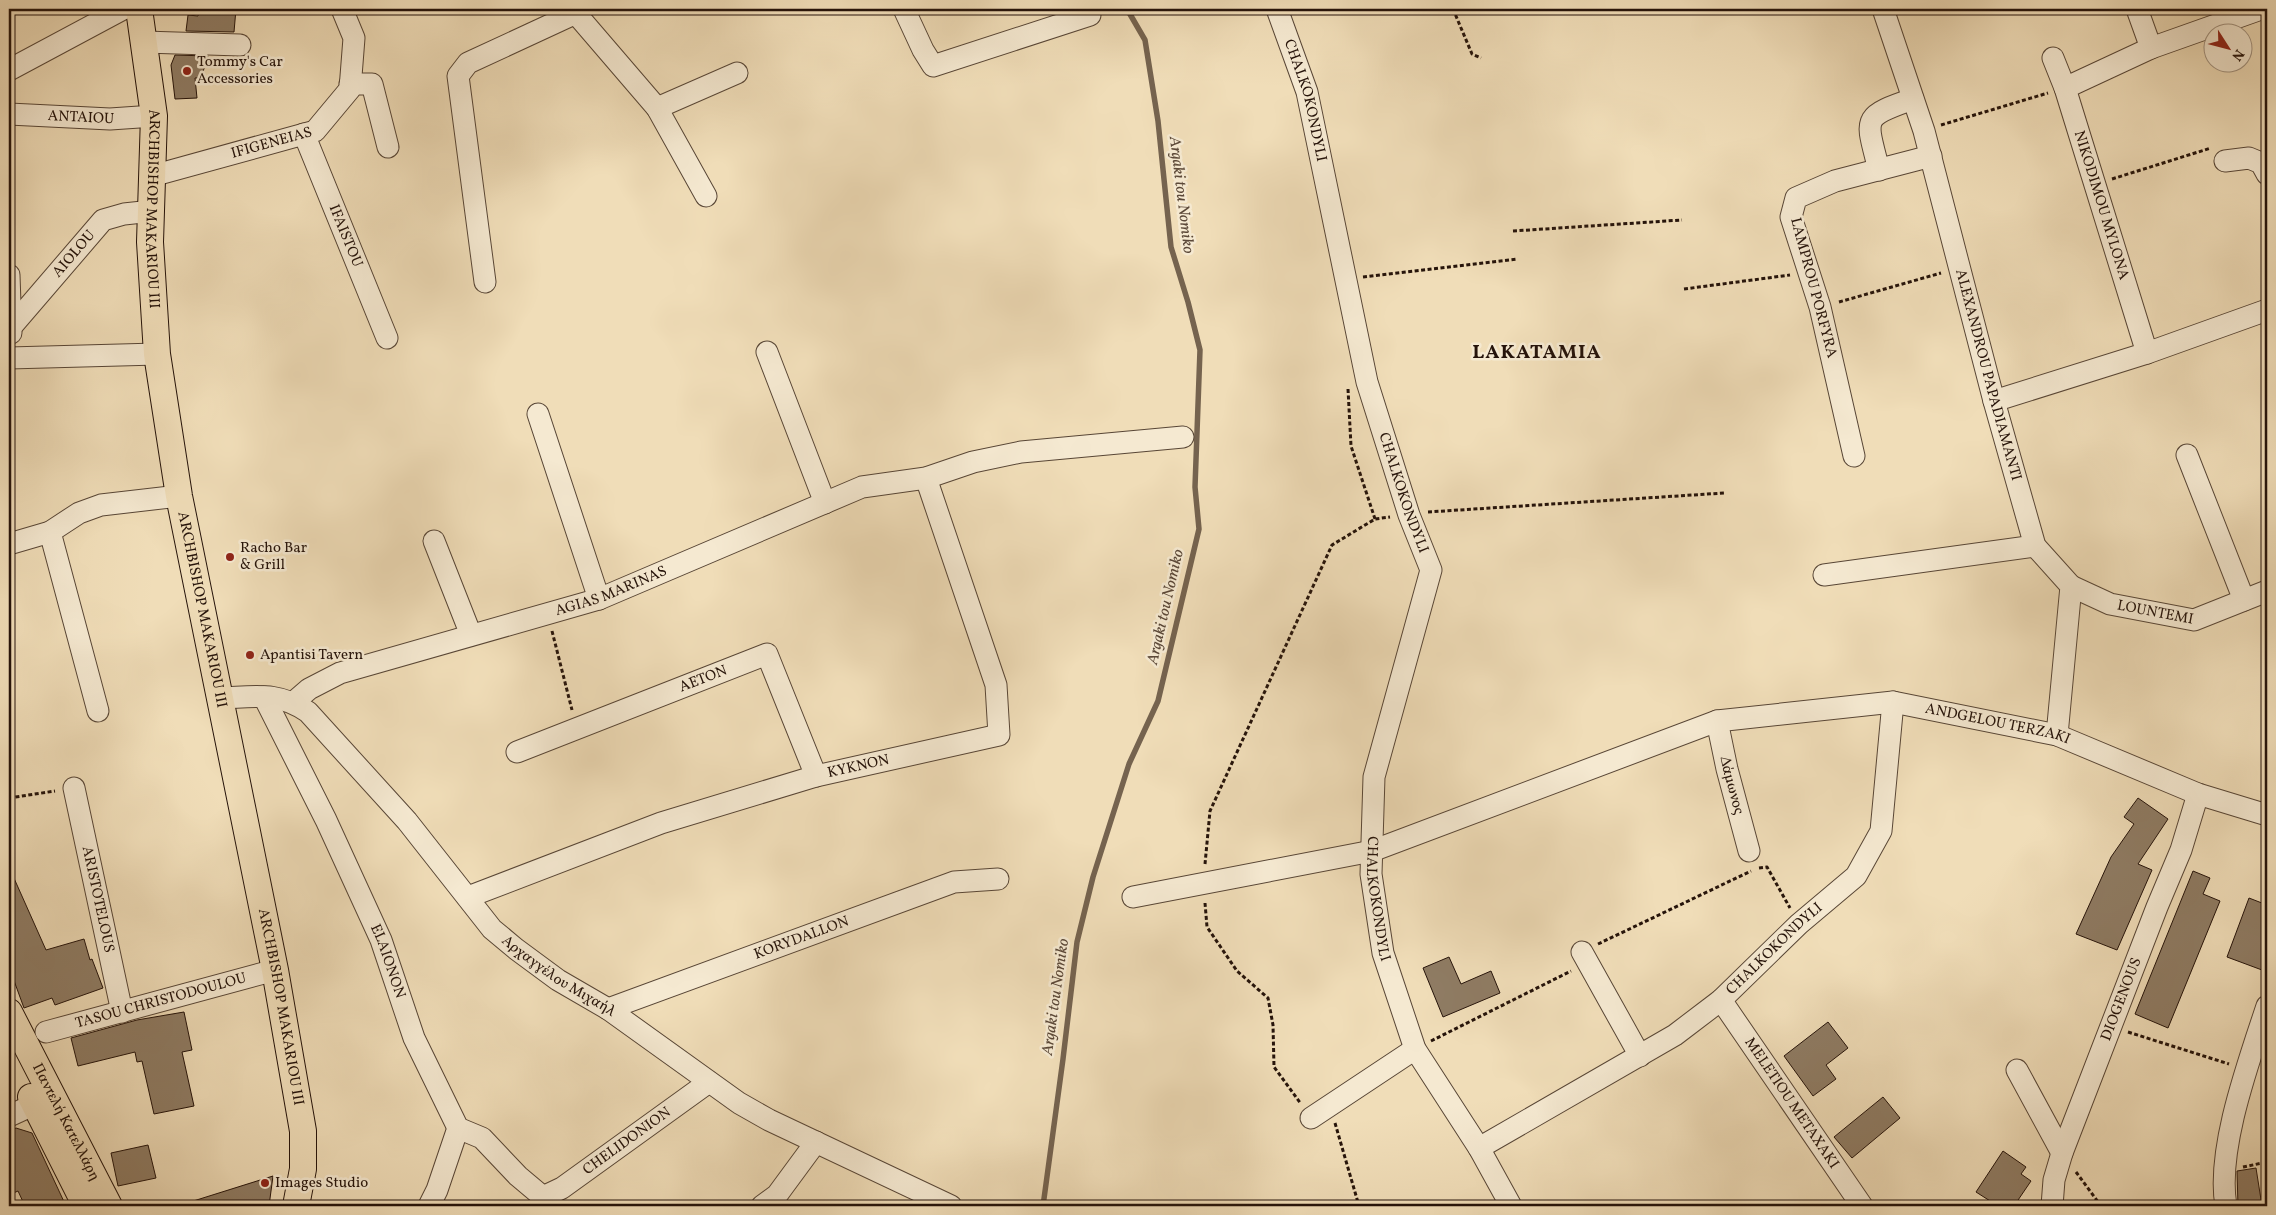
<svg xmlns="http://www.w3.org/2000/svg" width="2276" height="1215" font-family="Vollkorn,serif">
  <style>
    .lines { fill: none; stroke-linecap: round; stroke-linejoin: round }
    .stream { stroke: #75634f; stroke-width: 5.5 }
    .building { fill: #8f7c64; stroke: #25130a }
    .minor-casing { stroke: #584636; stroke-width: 23 }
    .major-casing { stroke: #25130a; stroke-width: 28 }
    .path { stroke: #25130a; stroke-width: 3; stroke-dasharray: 4 2.5; stroke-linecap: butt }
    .minor { stroke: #f5e9d1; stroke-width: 21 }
    .major { stroke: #f0ddb8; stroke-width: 26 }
    .poi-dot { fill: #8f2418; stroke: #f5e9d1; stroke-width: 2 }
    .labels { text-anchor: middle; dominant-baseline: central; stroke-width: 5; stroke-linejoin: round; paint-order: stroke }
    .poi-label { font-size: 15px; fill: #25130a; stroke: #f5e9d1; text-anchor: start }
    .street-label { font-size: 15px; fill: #25130a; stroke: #f5e9d1 }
    .water-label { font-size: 16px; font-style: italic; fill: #5b4838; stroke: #f5e9d1 }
    .district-label { font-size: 20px; font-weight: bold; letter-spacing: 1px; fill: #25130a; stroke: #f5e9d1 }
  </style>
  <rect width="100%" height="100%" fill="#f0ddb8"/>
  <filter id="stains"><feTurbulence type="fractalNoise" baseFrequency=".004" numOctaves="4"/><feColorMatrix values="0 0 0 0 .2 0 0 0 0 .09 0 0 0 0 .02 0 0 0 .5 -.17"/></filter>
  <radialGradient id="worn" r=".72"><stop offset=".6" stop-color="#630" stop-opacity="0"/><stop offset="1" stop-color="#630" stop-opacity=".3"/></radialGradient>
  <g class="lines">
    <!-- stream -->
    <polyline class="stream" points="1043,1206 1063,1059 1077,942 1093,877 1129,764 1158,701 1199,529 1195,487 1200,350 1188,302 1171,247 1158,121 1145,40 1127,9"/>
  </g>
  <!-- building -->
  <g class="building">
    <polygon points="199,9 236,9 234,32 186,31 188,15 198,16"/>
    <polygon points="175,55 208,56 201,78 195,78 197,98 175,99 171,65"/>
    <polygon points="2138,798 2168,819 2138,864 2152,870 2117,950 2076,934 2111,857 2134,824 2124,817"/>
    <polygon points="9,867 46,950 84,939 90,960 92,959 103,988 55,1005 52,998 24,1008 9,967"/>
    <polygon points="2193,871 2210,878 2203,894 2220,901 2168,1028 2135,1014"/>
    <polygon points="2249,898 2267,905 2267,956 2262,970 2227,957"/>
    <polygon points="1449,957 1461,984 1491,971 1500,993 1443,1017 1423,968"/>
    <polygon points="184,1012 192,1050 182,1052 194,1106 154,1114 142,1061 137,1062 135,1052 78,1066 71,1038 137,1020"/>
    <polygon points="1828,1022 1848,1048 1826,1065 1836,1079 1813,1096 1784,1056"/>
    <polygon points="1883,1097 1900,1118 1852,1158 1834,1137"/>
    <polygon points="16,1128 32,1133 66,1206 25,1206 18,1191 9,1195 9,1132"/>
    <polygon points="148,1145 156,1178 118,1186 111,1153"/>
    <polygon points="2003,1151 2026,1167 2021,1174 2031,1181 2014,1206 1998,1206 1976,1192"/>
    <polygon points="2256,1168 2262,1206 2238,1206 2237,1171"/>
    <polygon points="273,1176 269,1206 188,1206 187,1203"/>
  </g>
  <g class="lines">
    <defs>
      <g id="minor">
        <polyline points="572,9 657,108 706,196"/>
        <polyline points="904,9 923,50 933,66 1090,15"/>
        <path id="s1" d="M1277,9L1307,92L1367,382L1409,515L1431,570L1374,777L1371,874L1383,953L1415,1049L1479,1148L1511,1206"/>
        <path id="s2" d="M1883,9L1924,131L1994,401L2035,546L2071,586L2057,735"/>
        <polyline points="2137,9 2151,48"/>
        <polyline points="144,42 240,45"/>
        <path id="s3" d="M2053,58L2065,88L2147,353L2267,310"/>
        <polyline points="9,70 123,9"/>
        <polyline points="350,84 372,84 388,147"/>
        <polyline points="2065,88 2151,48 2261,9"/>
        <polyline points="657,108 737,73"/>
        <path id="s4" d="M9,114L110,119L154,116"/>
        <path id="s5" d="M304,134L387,338"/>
        <polyline points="2225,161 2249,158 2261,163 2267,174"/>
        <path d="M1879,170C1866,118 1860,117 1913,99"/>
        <path id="s6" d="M152,176L315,131L350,89L354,38L342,9"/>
        <polyline points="9,275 11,333"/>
        <polyline points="485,282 458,76 468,63 576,13"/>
        <path id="s7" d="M12,326L103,220L124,214L152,211"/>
        <polyline points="767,352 825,503"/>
        <polyline points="9,358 157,354"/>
        <polyline points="1994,401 2147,353"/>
        <polyline points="538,414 599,599"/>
        <polyline points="2187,455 2244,600"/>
        <polyline points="1854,456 1820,307 1791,217 1796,198 1835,181 1931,156"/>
        <polyline points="50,532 98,711"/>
        <polyline points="434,541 471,635"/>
        <polyline points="9,544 50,532 79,513 101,505 179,496"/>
        <polyline points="1824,575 2035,546"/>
        <path id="s8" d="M2071,586L2110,604L2194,620L2267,591"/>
        <path id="s9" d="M264,697L326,820L381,940L414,1038L458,1128L482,1138L518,1176L543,1197"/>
        <path id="s10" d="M220,698C254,697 279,691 308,712L407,821L492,929L516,949L558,980L608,1009L739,1103L769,1120L951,1206"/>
        <path id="s11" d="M294,702L309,689L340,673L599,599L862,487L926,478L973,462L1021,452L1183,437"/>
        <path id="s12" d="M1717,721L1727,769L1749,851"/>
        <path id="s13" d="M517,752L767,654L816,776"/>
        <path id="s14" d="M74,788L122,1012"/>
        <path id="s15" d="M468,897L661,823L816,776L999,735L996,685L926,478"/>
        <path id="s16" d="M1133,897L1372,851L1717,721L1893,702L2057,735L2198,794L2267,815"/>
        <polyline points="1582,952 1640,1056"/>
        <path id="s17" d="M1721,1000L1862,1206"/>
        <path id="s18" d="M608,1009L954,882L998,879"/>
        <path id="s19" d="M46,1032L275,970"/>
        <polyline points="2017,1070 2062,1153"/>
        <polyline points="9,1116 35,1104"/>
        <polyline points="1311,1118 1415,1049"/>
        <path id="s20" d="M1479,1148L1675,1035L1721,1000L1799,924L1856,876L1881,831L1893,702"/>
        <path id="s21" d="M543,1197L562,1188L709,1082"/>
        <polyline points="429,1206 437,1190 458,1128"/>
        <polyline points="762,1206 777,1195 816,1142"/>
        <path id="s22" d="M2052,1206L2054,1180L2062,1153L2157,907L2181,850L2198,794"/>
        <path d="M2226,1206C2216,1150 2249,1061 2267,1006"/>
      </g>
      <g id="major">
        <path id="s23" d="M139,9L154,116L150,242L157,354L179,496L275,970L303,1131V1169L296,1206"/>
        <path id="s24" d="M9,1012L109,1206"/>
        <polyline points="31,1097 86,1206"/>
      </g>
    </defs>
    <!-- minor casing -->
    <use href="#minor" class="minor-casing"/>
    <!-- major casing -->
    <use href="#major" class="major-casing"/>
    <!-- path -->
    <g class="path">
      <polyline points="1453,9 1472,54 1481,58"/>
      <polyline points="1941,125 2048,93"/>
      <polyline points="2112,179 2211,148"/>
      <polyline points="1513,231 1682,220"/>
      <polyline points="1363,277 1517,259"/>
      <polyline points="1684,289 1790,275"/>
      <polyline points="1839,302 1941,273"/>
      <polyline points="1348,389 1351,446 1375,519"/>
      <polyline points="1428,512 1724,493"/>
      <polyline points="552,631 572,710"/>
      <polyline points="9,798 55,791"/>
      <polyline points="1205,864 1210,811 1332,545 1375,519 1390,517"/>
      <polyline points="1759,868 1767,867 1790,908"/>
      <polyline points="1205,903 1207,927 1237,971 1268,998 1273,1025 1274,1067 1301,1104"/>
      <polyline points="1598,944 1751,871"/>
      <polyline points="2128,1032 2229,1064"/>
      <polyline points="1431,1041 1571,971"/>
      <polyline points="1335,1123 1359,1206"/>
      <polyline points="2243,1167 2267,1162"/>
      <polyline points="2076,1172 2101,1206"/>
    </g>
    <!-- minor -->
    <use href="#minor" class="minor"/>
    <!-- major -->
    <use href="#major" class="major"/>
  </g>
  <!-- markers -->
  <g class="poi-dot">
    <circle cx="187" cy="71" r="5"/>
    <circle cx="230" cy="557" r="5"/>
    <circle cx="250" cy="655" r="5"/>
    <circle cx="265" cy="1183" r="5"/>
  </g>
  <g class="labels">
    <!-- poi labels -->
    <g class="poi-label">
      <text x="197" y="62">Tommy's Car<tspan x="197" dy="17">Accessories</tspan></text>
      <text x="240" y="548">Racho Bar<tspan x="240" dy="17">&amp; Grill</tspan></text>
      <text x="260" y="655">Apantisi Tavern</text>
      <text x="275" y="1183">Images Studio</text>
    </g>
    <!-- street labels -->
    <g class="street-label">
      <text stroke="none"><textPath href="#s1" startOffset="96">CHALKOKONDYLI</textPath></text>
      <text stroke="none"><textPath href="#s4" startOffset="72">ANTAIOU</textPath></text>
      <text stroke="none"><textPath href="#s6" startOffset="124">IFIGENEIAS</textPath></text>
      <text stroke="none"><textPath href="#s3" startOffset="155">NIKODIMOU MYLONA</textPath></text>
      <text stroke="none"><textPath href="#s23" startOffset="201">ARCHBISHOP MAKARIOU III</textPath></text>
      <text stroke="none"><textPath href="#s5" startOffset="110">IFAISTOU</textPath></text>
      <text stroke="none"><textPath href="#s7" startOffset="95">AIOLOU</textPath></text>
      <text transform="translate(1813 288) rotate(75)">LAMPROU PORFYRA</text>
      <text stroke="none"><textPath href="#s2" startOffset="381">ALEXANDROU PAPADIAMANTI</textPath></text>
      <text stroke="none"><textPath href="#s1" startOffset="501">CHALKOKONDYLI</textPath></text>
      <text stroke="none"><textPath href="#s11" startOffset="338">AGIAS MARINAS</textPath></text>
      <text stroke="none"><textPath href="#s23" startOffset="606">ARCHBISHOP MAKARIOU III</textPath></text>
      <text stroke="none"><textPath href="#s8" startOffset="89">LOUNTEMI</textPath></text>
      <text stroke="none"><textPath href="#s13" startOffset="200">AETON</textPath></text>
      <text stroke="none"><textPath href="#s16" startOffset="896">ANDGELOU TERZAKI</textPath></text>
      <text stroke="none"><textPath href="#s15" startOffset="412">KYKNON</textPath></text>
      <text stroke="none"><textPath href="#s12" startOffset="66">Δάμωνος</textPath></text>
      <text stroke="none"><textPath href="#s1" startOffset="920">CHALKOKONDYLI</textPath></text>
      <text stroke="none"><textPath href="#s14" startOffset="114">ARISTOTELOUS</textPath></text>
      <text stroke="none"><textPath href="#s18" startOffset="206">KORYDALLON</textPath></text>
      <text stroke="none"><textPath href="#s20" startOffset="358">CHALKOKONDYLI</textPath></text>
      <text stroke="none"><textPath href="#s9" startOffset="292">ELAIONON</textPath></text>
      <text stroke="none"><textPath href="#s10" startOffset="458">Αρχαγγέλου Μιχαήλ</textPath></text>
      <text stroke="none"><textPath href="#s22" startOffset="219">DIOGENOUS</textPath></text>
      <text stroke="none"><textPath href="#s19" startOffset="119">TASOU CHRISTODOULOU</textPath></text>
      <text stroke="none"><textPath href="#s23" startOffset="1011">ARCHBISHOP MAKARIOU III</textPath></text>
      <text stroke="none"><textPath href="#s17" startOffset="125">MELETIOU METAXAKI</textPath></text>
      <text stroke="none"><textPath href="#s24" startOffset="124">Παντελή Κατελλάρη</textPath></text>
      <text stroke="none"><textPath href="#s21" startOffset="101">CHELIDONION</textPath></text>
    </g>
    <!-- water labels -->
    <g class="water-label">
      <text transform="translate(1181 195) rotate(83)">Argaki tou Nomiko</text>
      <text transform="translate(1166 607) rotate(-77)">Argaki tou Nomiko</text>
      <text transform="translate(1056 997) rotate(-82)">Argaki tou Nomiko</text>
    </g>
    <!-- district labels -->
    <g class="district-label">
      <text x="1537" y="353">LAKATAMIA</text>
    </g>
  </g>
  <!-- margin -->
  <rect width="2276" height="1215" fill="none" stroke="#f0ddb8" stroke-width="30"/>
  <rect x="10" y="10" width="2256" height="1195" fill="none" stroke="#25130a" stroke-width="2.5"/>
  <rect x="15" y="15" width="2246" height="1185" fill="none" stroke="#25130a"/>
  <!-- north arrow -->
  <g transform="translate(2228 48) rotate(126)"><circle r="24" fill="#f5e9d1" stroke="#a29381"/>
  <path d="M0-4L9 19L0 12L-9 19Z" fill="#8f2418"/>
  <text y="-8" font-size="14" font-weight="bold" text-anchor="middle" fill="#25130a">N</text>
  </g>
  <rect width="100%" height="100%" filter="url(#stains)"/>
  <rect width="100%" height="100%" fill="url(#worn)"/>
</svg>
